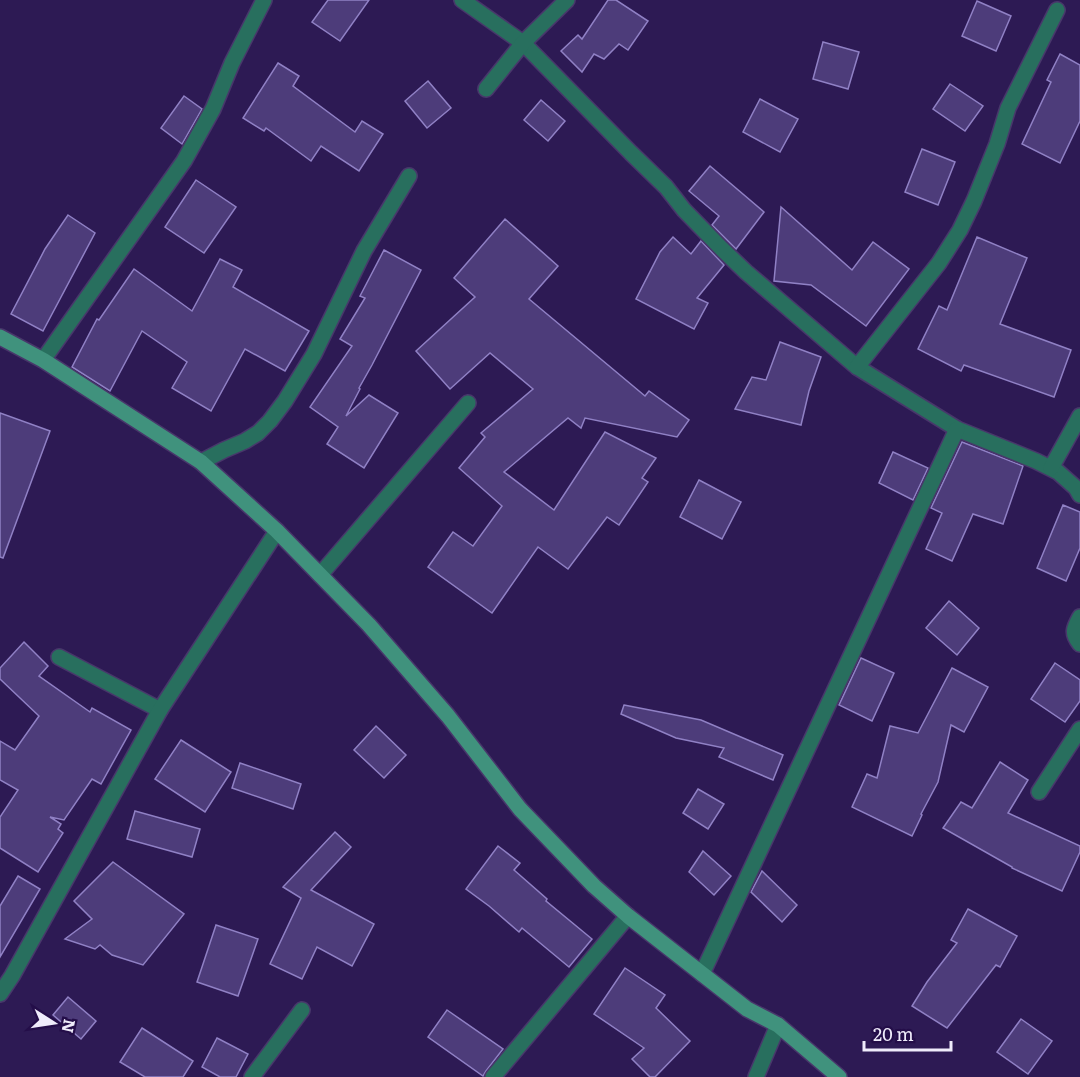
<svg xmlns="http://www.w3.org/2000/svg" width="1080" height="1077" font-family="Literata,serif">
  <style>
    .building { fill: #4d3c7a; stroke: #9081c5; stroke-width: 1.5 }
    .lines { fill: none; stroke-linecap: round; stroke-linejoin: round }
    .street-casing { stroke: #48376b; stroke-width: 18 }
    .secondary-casing { stroke: #48376b; stroke-width: 18 }
    .street { stroke: #286f5e; stroke-width: 15 }
    .secondary { stroke: #40927d; stroke-width: 15 }
  </style>
  <rect width="100%" height="100%" fill="#2d1a54"/>
  <!-- building -->
  <g class="building">
    <polygon points="328,0 369,0 340,41 312,22"/>
    <polygon points="608,0 616,0 648,21 628,50 619,44 604,59 594,54 582,72 561,51 578,35 582,39"/>
    <polygon points="977,1 1011,16 996,51 962,36"/>
    <polygon points="823,42 859,52 848,89 813,79"/>
    <polygon points="1060,54 1080,65 1080,121 1060,163 1022,144 1051,82 1047,80"/>
    <polygon points="278,63 299,76 293,86 355,132 362,121 383,134 359,171 321,146 311,161 266,128 264,131 243,118"/>
    <polygon points="428,81 451,108 427,128 405,101"/>
    <polygon points="950,84 983,106 965,131 933,109"/>
    <polygon points="184,96 202,109 182,144 161,128"/>
    <polygon points="760,99 798,119 780,152 743,132"/>
    <polygon points="541,100 565,121 548,141 524,120"/>
    <polygon points="922,149 955,162 938,205 905,192"/>
    <polygon points="710,166 764,212 736,249 712,225 719,216 689,191"/>
    <polygon points="196,180 236,207 204,253 165,227"/>
    <polygon points="781,207 852,270 873,242 909,269 866,326 811,285 774,281"/>
    <polygon points="68,215 95,233 43,331 11,314 45,249"/>
    <polygon points="505,219 558,266 529,299 645,396 649,391 689,420 677,437 585,418 581,428 568,418 504,472 554,510 605,432 656,458 642,478 648,482 619,525 607,517 568,569 538,547 492,613 428,567 453,532 473,546 502,506 459,468 485,437 481,433 533,389 490,353 450,389 416,351 475,297 454,278"/>
    <polygon points="673,237 691,254 701,241 724,265 697,298 708,303 694,329 636,299 660,252"/>
    <polygon points="977,237 1027,258 1000,324 1071,350 1054,397 964,365 961,371 918,349 939,306 947,310"/>
    <polygon points="384,250 421,270 372,365 359,388 360,389 346,416 369,395 398,413 364,468 327,444 338,427 310,407 352,346 340,339 365,298 360,296"/>
    <polygon points="220,259 242,270 233,287 309,331 285,371 245,349 211,411 172,388 187,362 142,331 110,391 72,367 97,319 99,320 134,269 192,311"/>
    <polygon points="780,342 821,357 809,391 801,425 735,409 752,377 766,380"/>
    <polygon points="0,413 50,431 3,558 0,557"/>
    <polygon points="962,442 1023,466 1003,524 973,514 952,561 926,549 942,513 931,508"/>
    <polygon points="893,452 928,468 913,500 879,483"/>
    <polygon points="699,480 741,502 722,539 680,517"/>
    <polygon points="1063,505 1080,512 1080,548 1066,581 1037,568"/>
    <polygon points="949,601 979,628 957,655 926,628"/>
    <polygon points="24,642 48,666 39,676 90,712 92,708 131,730 101,784 92,779 64,820 50,817 61,824 58,829 63,833 38,872 0,848 0,817 18,790 0,780 0,741 15,750 39,716 0,679 0,668"/>
    <polygon points="861,658 894,673 872,721 839,705"/>
    <polygon points="1055,663 1080,680 1080,701 1065,722 1031,699"/>
    <polygon points="952,668 988,687 964,732 951,725 938,782 921,814 922,815 912,836 852,807 867,774 877,778 890,726 918,733"/>
    <polygon points="624,705 701,720 783,755 773,780 719,757 724,748 676,738 621,714"/>
    <polygon points="376,726 406,755 384,778 354,750"/>
    <polygon points="181,740 231,772 205,812 155,779"/>
    <polygon points="1000,762 1028,780 1008,813 1080,846 1080,852 1062,891 1012,868 1012,867 943,828 961,802 972,808"/>
    <polygon points="240,763 301,784 293,809 232,788"/>
    <polygon points="698,789 724,804 708,829 683,813"/>
    <polygon points="135,811 200,829 192,857 127,839"/>
    <polygon points="335,832 351,847 311,890 374,924 352,966 317,947 302,979 270,964 301,898 283,887"/>
    <polygon points="498,846 520,863 514,870 547,899 546,901 592,939 569,967 522,928 519,932 489,906 466,889"/>
    <polygon points="703,851 731,876 714,895 689,872"/>
    <polygon points="113,862 184,914 143,965 112,955 100,945 95,949 65,939 92,919 74,901"/>
    <polygon points="762,871 797,905 782,922 751,892"/>
    <polygon points="18,876 40,889 0,957 0,906"/>
    <polygon points="968,909 1017,936 1000,967 996,965 947,1028 912,1006 927,982 957,943 951,940"/>
    <polygon points="216,925 258,939 238,996 197,982"/>
    <polygon points="625,968 665,995 656,1008 690,1041 655,1077 650,1077 632,1059 644,1048 594,1014"/>
    <polygon points="68,997 96,1021 81,1039 53,1015"/>
    <polygon points="447,1010 503,1049 486,1071 483,1076 428,1037"/>
    <polygon points="1021,1019 1052,1041 1028,1074 997,1052"/>
    <polygon points="142,1028 193,1061 183,1077 145,1077 120,1062"/>
    <polygon points="217,1038 248,1054 236,1077 220,1077 202,1067"/>
  </g>
  <g class="lines">
    <defs>
      <g id="street">
        <polyline points="462,0 523,43 631,153 666,187 684,210 722,249 746,272 857,367 957,429 1036,461 1058,472 1076,488 1080,495"/>
        <polyline points="486,89 523,43 567,0"/>
        <polyline points="43,360 184,161 213,109 232,63 264,0"/>
        <polyline points="857,367 939,263 960,230 974,201 997,144 1008,108 1057,10"/>
        <polyline points="201,462 224,450 245,441 258,433 270,421 285,401 314,354 364,251 409,176"/>
        <polyline points="1051,468 1080,416"/>
        <polyline points="320,575 468,403"/>
        <path d="M1080,617C1074,628 1071,633 1080,644"/>
        <polyline points="59,657 160,710"/>
        <polyline points="1039,792 1080,729"/>
        <polyline points="702,974 957,429"/>
        <polyline points="0,994 12,976 160,710 277,531"/>
        <polyline points="252,1077 302,1010"/>
        <polyline points="493,1077 628,916"/>
        <polyline points="756,1077 778,1025"/>
      </g>
      <polyline id="secondary" points="0,337 43,360 201,462 277,531 369,625 448,716 520,809 594,886 628,916 747,1009 778,1025 839,1077"/>
    </defs>
    <!-- street casing -->
    <use href="#street" class="street-casing"/>
    <!-- secondary casing -->
    <use href="#secondary" class="secondary-casing"/>
    <!-- street -->
    <use href="#street" class="street"/>
    <!-- secondary -->
    <use href="#secondary" class="secondary"/>
  </g>
  <!-- north arrow -->
  <g transform="translate(54 1023) rotate(102)" stroke="#240e49" stroke-width="4.5" paint-order="stroke">
  <path d="M0-4.5L10 22L0 15L-10 22Z" fill="#efecfb"/>
  <text y="-9" font-size="16" font-weight="bold" text-anchor="middle" fill="#efecfb">N</text>
  </g>
  <!-- scale -->
  <path d="M864 1041v9h87v-9" fill="none" stroke="#efecfb" stroke-width="3"/>
  <text x="873" y="1041" font-size="18" fill="#efecfb" stroke="#240e49" stroke-width="4.5" paint-order="stroke">20 m</text>
</svg>
